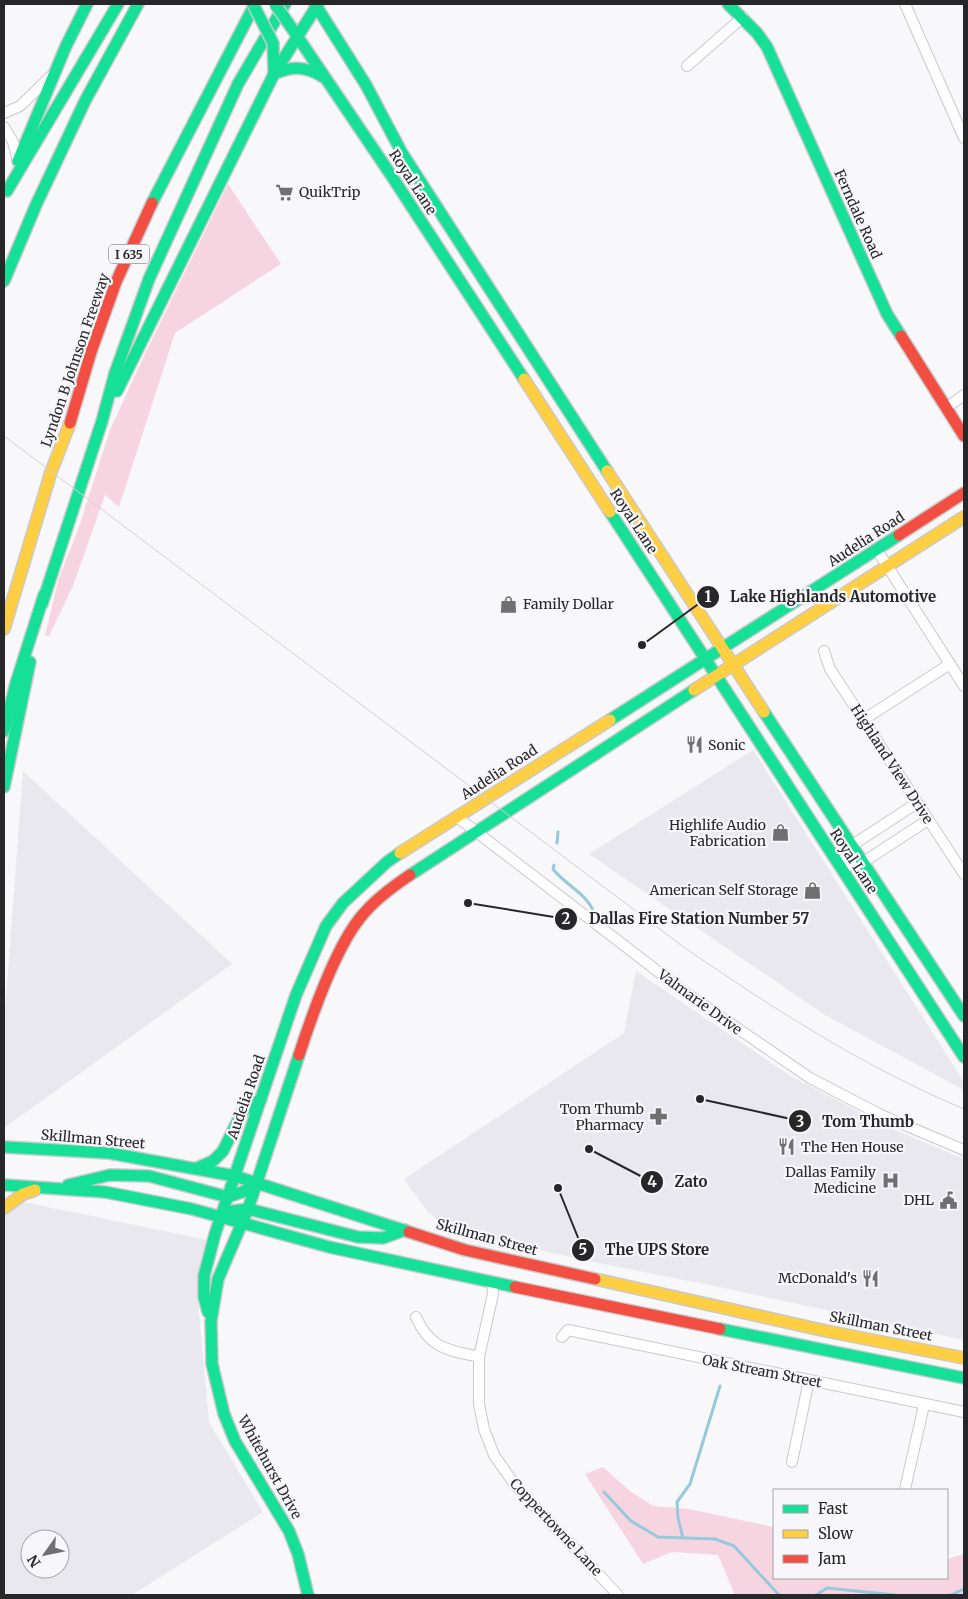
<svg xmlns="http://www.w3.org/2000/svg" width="968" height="1599" font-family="Merriweather,serif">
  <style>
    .built { fill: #e9e8ef; fill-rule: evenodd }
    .green { fill: #f7d5e0 }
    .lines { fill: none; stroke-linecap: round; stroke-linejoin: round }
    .stream { stroke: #96c9de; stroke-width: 3 }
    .street-casing { stroke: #cac9cb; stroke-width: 12 }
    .fast-casing { stroke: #cac9cb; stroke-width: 14 }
    .slow-casing { stroke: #cac9cb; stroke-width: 14 }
    .jam-casing { stroke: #cac9cb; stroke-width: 14 }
    .street { stroke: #fefefe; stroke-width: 10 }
    .fast { stroke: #16e098; stroke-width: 11 }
    .slow { stroke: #ffcf43; stroke-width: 11 }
    .jam { stroke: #f24e42; stroke-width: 11 }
    .tram { stroke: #d1d1d1; stroke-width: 1 }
    .fast-bridge-casing { stroke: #cac9cb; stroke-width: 14; stroke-linecap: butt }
    .fast-bridge { stroke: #16e098; stroke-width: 11 }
    .labels { text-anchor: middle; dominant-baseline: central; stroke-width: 4.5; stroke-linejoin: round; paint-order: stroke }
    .shield { fill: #f7f7fb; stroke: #656567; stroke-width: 1 }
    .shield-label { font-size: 12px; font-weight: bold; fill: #272628 }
    .street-label { font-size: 14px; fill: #272628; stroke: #f7f7fb }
    .poi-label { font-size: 14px; fill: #272628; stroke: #f7f7fb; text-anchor: end }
    .leader { fill: none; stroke: #272628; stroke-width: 2 }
    .callout-dot { fill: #272628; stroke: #f7f7fb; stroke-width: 2 }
    .mark-label { font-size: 15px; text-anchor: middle; font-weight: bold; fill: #fff }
    .callout-label { font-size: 15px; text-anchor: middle; font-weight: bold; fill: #272628; stroke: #f7f7fb; stroke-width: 4.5; stroke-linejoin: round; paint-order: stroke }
  </style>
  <rect width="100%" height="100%" fill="#f8f8fa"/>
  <!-- built -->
  <g class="built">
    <polygon points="753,750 964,1082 964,1090 825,1015 589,854"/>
    <polygon points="23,771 232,964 4,1128 4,1025"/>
    <polygon points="636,971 789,1075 888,1127 964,1159 964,1340 710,1285 583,1260 449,1229 427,1211 404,1179 624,1033"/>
    <path d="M4,1198L213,1241L197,1290L209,1422L263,1512L132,1595H4ZM30,1539H60V1569H30Z"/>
  </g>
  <!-- green -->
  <g class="green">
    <polygon points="228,184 281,264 175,333 119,507 105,495 73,586 49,636 45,635 59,578 79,527 110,430 142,360"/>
    <polygon points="603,1467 630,1491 653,1506 689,1509 774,1527 774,1578 947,1578 947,1559 964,1554 964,1595 735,1595 718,1555 672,1552 643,1564 585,1474"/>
  </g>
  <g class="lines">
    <!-- stream -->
    <g class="stream">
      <polyline points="557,843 558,832"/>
      <path d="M554,865L553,869C565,885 588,894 594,913"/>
      <polyline points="604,1492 631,1521 658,1537 715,1539 734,1546 779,1595"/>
      <polyline points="683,1538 678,1518 677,1502 690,1484 720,1386"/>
      <polyline points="816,1595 827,1588 895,1595"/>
      <polyline points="951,1595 964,1589"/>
    </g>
    <defs>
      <g id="street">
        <polyline points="905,4 964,138"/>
        <polyline points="687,66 743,17"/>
        <polyline points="4,113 20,106 51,76"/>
        <polyline points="4,127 13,142 18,161"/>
        <polyline points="946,408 964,395"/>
        <polyline points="877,550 964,686"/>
        <polyline points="824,651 830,669 964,874"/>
        <polyline points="863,720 950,664"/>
        <polyline points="457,817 686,993 810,1078 881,1115 964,1150"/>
        <polyline points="840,867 851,846 917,803"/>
        <polyline points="840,867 862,863 928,820"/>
        <polyline points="492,1283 493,1294 479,1357 479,1404 484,1429 494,1455 515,1485 618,1595"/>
        <path d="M416,1317C430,1349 448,1350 479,1357"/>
        <polyline points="562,1337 568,1330 964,1412"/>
        <polyline points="792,1462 809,1380"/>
        <polyline points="905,1489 924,1405"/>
      </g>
      <g id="fast">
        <polyline points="315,4 366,85 402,153 607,471"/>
        <polyline points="728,4 757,33 767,47 887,314 901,336"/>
        <polyline points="291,27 391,175 524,379"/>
        <path d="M273,43L274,74C292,66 306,66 323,77"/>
        <polyline points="18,161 66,46 87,4"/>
        <polyline points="7,191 118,4"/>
        <polyline points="152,203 255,4"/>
        <polyline points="4,281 36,205 85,101 138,4"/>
        <polyline points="117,391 274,74 318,4"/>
        <polyline points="610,512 964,1057"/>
        <polyline points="42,604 102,421 115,373 149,279 238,84 285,4"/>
        <polyline points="764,712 964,1016"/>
        <polyline points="610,720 899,535"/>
        <polyline points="4,731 16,683 44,595"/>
        <polyline points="4,787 30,662"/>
        <polyline points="410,875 694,690"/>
        <polyline points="299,1055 248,1209 218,1279 211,1321 212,1364 224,1414 235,1441 289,1531 298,1554 308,1595"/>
        <polyline points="4,1147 109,1153 235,1176 409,1232"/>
        <polyline points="197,1168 213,1161 223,1151 242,1112 261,1099"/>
        <polyline points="4,1185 105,1192 192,1209 329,1247 515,1287"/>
        <polyline points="68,1185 110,1175 149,1176 228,1197 245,1191 257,1182"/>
        <polyline points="220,1217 233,1211 248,1209 358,1237 383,1238 405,1230"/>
        <polyline points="208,1312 204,1297 204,1276 215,1234 296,995 326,926 343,903 387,862 400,853"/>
        <polyline points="720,1329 964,1378"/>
      </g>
      <g id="slow">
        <polyline points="524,379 610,512"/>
        <polyline points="607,471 764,712"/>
        <polyline points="4,629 51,472 70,423"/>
        <polyline points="694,690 964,517"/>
        <polyline points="400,853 610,720"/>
        <polyline points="4,1208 23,1194 35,1190"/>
        <polyline points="595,1279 826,1331 964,1358"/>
      </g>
      <g id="jam">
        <polyline points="901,336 964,436"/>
        <polyline points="70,423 91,352 116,282 152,203"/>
        <polyline points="899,535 964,493"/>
        <path d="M299,1055C312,1015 335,949 360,918C374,900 392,887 410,875"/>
        <polyline points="409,1232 465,1250 595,1279"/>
        <polyline points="515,1287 720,1329"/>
      </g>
    </defs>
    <!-- street casing -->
    <use href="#street" class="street-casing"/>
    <!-- fast casing -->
    <use href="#fast" class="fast-casing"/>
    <!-- slow casing -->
    <use href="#slow" class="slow-casing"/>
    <!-- jam casing -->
    <use href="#jam" class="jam-casing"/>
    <!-- street -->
    <use href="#street" class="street"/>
    <!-- fast -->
    <use href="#fast" class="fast"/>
    <!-- slow -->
    <use href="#slow" class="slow"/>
    <!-- jam -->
    <use href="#jam" class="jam"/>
    <!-- tram -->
    <path class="tram" d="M4,436L685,948C774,1009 864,1067 964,1109"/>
    <defs>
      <g id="fast-bridge">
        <polyline points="253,4 273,43"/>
        <polyline points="275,4 291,27"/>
      </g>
    </defs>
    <!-- fast-bridge casing -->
    <use href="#fast-bridge" class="fast-bridge-casing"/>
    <!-- fast-bridge -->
    <use href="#fast-bridge" class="fast-bridge"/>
  </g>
  <!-- icons -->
  <defs>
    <symbol id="supermarket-bare" viewBox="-9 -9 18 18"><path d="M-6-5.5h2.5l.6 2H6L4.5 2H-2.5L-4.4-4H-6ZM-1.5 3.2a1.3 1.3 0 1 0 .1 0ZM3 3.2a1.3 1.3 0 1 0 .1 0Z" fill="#707072" stroke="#f7f7fb" stroke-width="2.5" paint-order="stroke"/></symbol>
    <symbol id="shop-bare" viewBox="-9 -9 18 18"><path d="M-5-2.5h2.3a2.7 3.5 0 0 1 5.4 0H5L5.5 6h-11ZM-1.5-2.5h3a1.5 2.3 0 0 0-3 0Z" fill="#707072" stroke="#f7f7fb" stroke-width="2.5" paint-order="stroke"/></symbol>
    <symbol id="restaurant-bare" viewBox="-9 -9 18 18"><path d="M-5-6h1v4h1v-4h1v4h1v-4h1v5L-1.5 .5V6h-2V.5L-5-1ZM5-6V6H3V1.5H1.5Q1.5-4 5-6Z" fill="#707072" stroke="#f7f7fb" stroke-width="2.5" paint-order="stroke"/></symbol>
    <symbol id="pharmacy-bare" viewBox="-9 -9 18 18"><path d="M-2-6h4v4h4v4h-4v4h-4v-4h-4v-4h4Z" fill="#707072" stroke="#f7f7fb" stroke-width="2.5" paint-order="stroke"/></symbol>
    <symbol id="hospital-bare" viewBox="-9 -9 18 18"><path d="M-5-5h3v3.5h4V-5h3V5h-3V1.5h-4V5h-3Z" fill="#707072" stroke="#f7f7fb" stroke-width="2.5" paint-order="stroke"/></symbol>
    <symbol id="civic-bare" viewBox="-9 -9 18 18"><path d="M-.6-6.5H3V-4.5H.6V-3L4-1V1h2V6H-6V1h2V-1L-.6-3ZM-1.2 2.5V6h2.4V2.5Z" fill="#707072" stroke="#f7f7fb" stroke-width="2.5" paint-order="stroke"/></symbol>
  </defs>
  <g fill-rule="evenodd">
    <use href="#supermarket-bare" x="272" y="180" width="25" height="25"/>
    <use href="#shop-bare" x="496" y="592" width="25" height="25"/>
    <use href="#restaurant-bare" x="682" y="732" width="25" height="25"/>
    <use href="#shop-bare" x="768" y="820" width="25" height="25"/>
    <use href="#shop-bare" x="800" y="878" width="25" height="25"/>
    <use href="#pharmacy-bare" x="646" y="1104" width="25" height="25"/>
    <use href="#restaurant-bare" x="774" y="1134" width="25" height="25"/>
    <use href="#hospital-bare" x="878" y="1168" width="25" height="25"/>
    <use href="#civic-bare" x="936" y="1188" width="25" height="25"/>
    <use href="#restaurant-bare" x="858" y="1266" width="25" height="25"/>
  </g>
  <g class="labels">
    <!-- shield labels -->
    <rect class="shield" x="109" y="244.5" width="40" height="19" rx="4"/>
    <g class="shield-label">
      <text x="129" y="254">I 635</text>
    </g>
    <!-- street labels -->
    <g class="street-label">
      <text transform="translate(413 182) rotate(57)">Royal Lane</text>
      <text transform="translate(858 214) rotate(66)">Ferndale Road</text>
      <text transform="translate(75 360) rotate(-71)">Lyndon B Johnson Freeway</text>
      <text transform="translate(634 521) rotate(57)">Royal Lane</text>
      <text transform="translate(866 539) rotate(-33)">Audelia Road</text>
      <text transform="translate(892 764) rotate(57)">Highland View Drive</text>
      <text transform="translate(499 772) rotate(-33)">Audelia Road</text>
      <text transform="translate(854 861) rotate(57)">Royal Lane</text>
      <text transform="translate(700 1002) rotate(36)">Valmarie Drive</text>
      <text transform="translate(246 1097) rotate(-71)">Audelia Road</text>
      <text transform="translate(93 1139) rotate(5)">Skillman Street</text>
      <text transform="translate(487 1237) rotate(15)">Skillman Street</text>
      <text transform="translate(881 1326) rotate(11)">Skillman Street</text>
      <text transform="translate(762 1371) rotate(11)">Oak Stream Street</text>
      <text transform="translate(270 1467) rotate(61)">Whitehurst Drive</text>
      <text transform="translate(556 1527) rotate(47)">Coppertowne Lane</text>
    </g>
    <!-- poi labels -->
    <g class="poi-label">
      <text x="299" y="192" text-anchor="start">QuikTrip</text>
      <text x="523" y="604" text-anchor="start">Family Dollar</text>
      <text x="708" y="745" text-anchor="start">Sonic</text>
      <text x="766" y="825">Highlife Audio<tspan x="766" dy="16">Fabrication</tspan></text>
      <text x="798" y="890">American Self Storage</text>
      <text x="644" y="1109">Tom Thumb<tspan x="644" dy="16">Pharmacy</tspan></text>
      <text x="801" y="1147" text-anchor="start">The Hen House</text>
      <text x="876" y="1172">Dallas Family<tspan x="876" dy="16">Medicine</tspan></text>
      <text x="934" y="1200">DHL</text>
      <text x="857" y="1278">McDonald's</text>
    </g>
  </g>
  <!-- callouts -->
  <path class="leader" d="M642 645L708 597M468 903L566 919M700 1099L800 1121M589 1149L652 1182M558 1188L583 1250"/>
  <g class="callout-dot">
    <circle cx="642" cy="645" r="5"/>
    <circle cx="468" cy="903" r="5"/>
    <circle cx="700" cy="1099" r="5"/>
    <circle cx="589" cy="1149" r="5"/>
    <circle cx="558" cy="1188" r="5"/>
    <circle cx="708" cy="597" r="12"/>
    <circle cx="566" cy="919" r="12"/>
    <circle cx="800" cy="1121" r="12"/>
    <circle cx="652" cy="1182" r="12"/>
    <circle cx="583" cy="1250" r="12"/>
  </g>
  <g class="mark-label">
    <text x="708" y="602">1</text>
    <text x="566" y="924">2</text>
    <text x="800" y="1127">3</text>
    <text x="652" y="1187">4</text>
    <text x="583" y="1255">5</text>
  </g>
  <g class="callout-label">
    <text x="833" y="602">Lake Highlands Automotive</text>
    <text x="699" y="924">Dallas Fire Station Number 57</text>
    <text x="868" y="1127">Tom Thumb</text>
    <text x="691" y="1187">Zato</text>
    <text x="657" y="1255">The UPS Store</text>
  </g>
  <!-- border -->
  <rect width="968" height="1599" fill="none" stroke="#272628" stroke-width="10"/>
  <!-- legend -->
  <rect x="773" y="1489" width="175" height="90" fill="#f7f7fb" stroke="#a4a3a7"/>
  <rect x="783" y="1505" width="25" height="8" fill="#16e098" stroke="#a4a3a7"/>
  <text x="818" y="1514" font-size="15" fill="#272628">Fast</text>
  <rect x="783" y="1530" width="25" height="8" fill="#ffcf43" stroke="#a4a3a7"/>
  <text x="818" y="1539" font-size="15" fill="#272628">Slow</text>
  <rect x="783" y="1555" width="25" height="8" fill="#f24e42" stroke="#a4a3a7"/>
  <text x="818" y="1564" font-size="15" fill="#272628">Jam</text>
  <!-- north arrow -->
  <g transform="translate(45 1554) rotate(237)"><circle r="24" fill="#f7f7fb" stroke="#a4a3a7"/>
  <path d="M0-4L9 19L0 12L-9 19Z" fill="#707072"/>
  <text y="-8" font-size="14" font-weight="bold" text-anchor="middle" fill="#272628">N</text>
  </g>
</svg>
